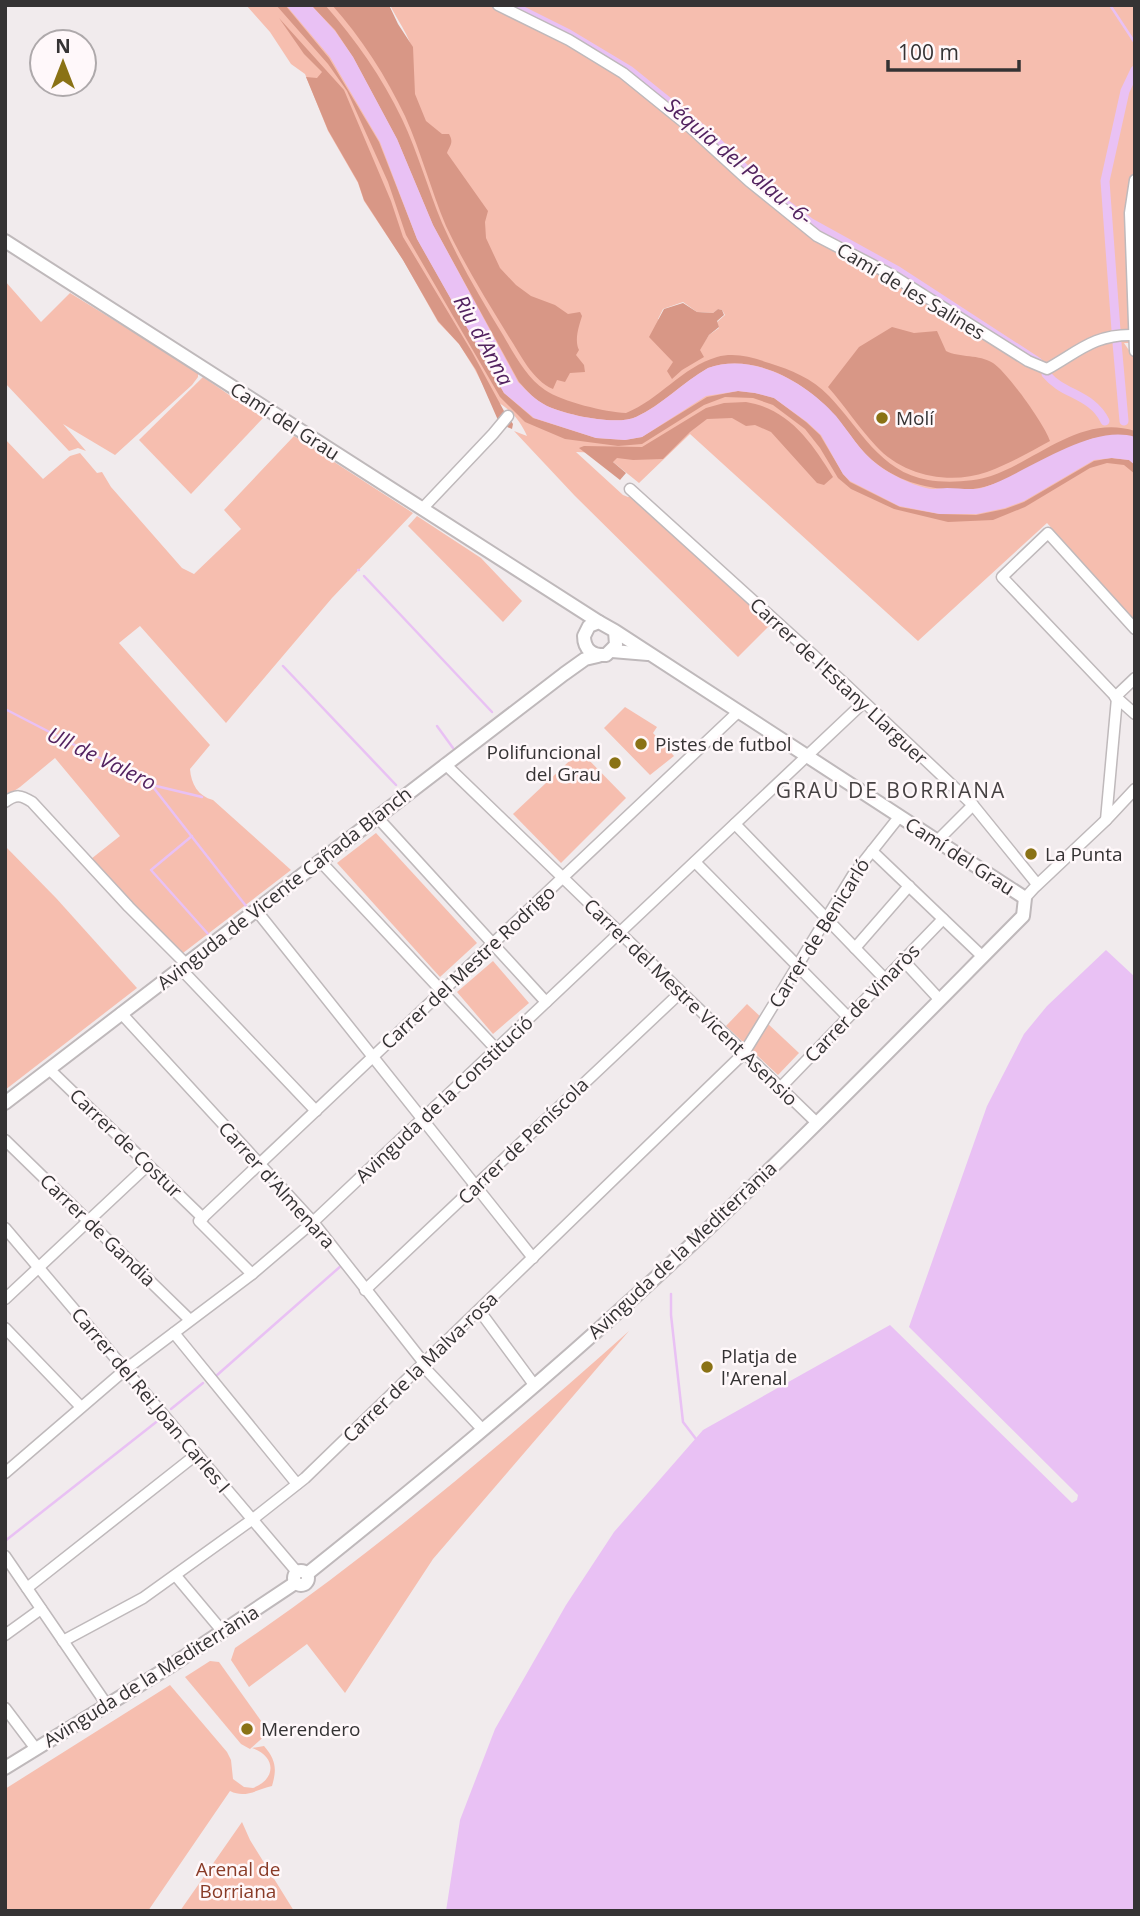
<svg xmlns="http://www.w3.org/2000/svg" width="1140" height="1916" font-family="'Open Sans',sans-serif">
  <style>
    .green { fill: #f6beaf; fill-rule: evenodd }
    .forest { fill: #d89786 }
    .water { fill: #e9c1f4 }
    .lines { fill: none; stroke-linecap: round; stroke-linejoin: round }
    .stream { stroke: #e9c1f4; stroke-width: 2.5 }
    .canal { stroke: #e9c1f4; stroke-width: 9 }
    .minor-casing { stroke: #bfb9bb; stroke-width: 13 }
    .tertiary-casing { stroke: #bfb9bb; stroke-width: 16 }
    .minor { stroke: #fff; stroke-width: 10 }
    .tertiary { stroke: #fff; stroke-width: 12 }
    .poi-dot { fill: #8a7215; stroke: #fff8fa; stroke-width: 2.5 }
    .labels { text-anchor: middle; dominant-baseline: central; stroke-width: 5; stroke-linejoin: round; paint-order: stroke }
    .street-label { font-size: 19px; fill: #353334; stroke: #fff8fa }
    .poi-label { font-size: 19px; fill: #353334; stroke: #fff8fa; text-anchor: start }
    .park-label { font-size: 19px; fill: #893b27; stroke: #fff8fa }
    .water-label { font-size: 21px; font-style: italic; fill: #532360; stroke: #fff8fa }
    .neighbourhood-label { font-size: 21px; letter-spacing: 2px; fill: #474243; stroke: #fff8fa }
  </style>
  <rect width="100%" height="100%" fill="#f1ebed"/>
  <!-- green -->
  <g class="green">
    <path d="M246,5H370L413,57C414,42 397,20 390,5H1135L1131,343H1124L1135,359V622L1047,523L918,641L690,434L639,483L602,453L576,452L623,495L628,497L634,495L772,623L738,657L575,496L514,431L527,436C521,422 512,410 497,402L494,406L474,368L459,344L438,322L403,260L364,201L358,183L328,131L305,74L291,64L270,32ZM683,302L697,312L713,313L718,309L722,310L725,315L717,322L719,328L709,335L703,344L658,319L663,309Z"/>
    <polygon points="5,281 41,322 70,293 198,372 198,377 192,385 115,455 63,424 86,451 78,448 69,451 5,383"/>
    <polygon points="203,377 263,418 191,494 139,440"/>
    <path d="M294,436L413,513L332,598L226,723L140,626L119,643L210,745L190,769C191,784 198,796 213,800L291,870L183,953L121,893L91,859L120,836L55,758L20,787L5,797V439L43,479L70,456L80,453L97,473L102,472L111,487L182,568L194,574L241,529L224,510Z"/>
    <polygon points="417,516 481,558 522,601 503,622 408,526"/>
    <polygon points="625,707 657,727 653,733 674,756 650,775 604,728"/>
    <polygon points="580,751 626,798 561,863 513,814"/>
    <polygon points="376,833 477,943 440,977 337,863"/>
    <polygon points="5,846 56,898 137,988 5,1090"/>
    <polygon points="493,961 529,1003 493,1034 457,992"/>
    <polygon points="747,1004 799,1053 778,1075 726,1026"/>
    <path d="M629,1331L433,1559L345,1693L307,1644L249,1687L231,1660L235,1648C375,1553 503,1443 629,1331Z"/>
    <polygon points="210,1661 219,1662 269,1732 250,1749 241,1744 185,1677"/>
    <path d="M170,1685L227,1752L231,1760L233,1779L244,1787L253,1788C277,1779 276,1756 252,1748L264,1746C276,1760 277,1769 272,1786C257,1789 246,1799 230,1791L148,1911H5V1789Z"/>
    <polygon points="242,1822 250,1840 294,1911 180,1911"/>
  </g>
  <!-- forest -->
  <g class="forest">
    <polygon points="276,5 285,5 329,58 379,142 417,239 504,393 533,418 596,438 625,440 642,437 707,397 738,391 755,393 774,398 806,422 820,435 843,474 850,482 900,507 939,514 976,515 1005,509 1024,502 1094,461 1111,458 1129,460 1135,465 1135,474 1124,465 1107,463 1090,468 1025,507 993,520 948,522 894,509 851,489 838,478 820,448 805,429 773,405 753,398 725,397 704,405 642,444 618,446 565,439 525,422 500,397 406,235 388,182 347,91 328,64"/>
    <path d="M311,5H325C356,40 382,77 402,119C418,153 428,189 442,223C459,262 481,299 503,335C514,354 527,378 545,390C563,402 605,412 626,413C659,400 682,367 717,357C734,352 752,357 769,363C791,370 812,378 829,396C859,427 880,472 928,480C945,483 974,482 991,476C1038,460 1081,414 1135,431V437L1107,436L1091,439C1058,452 1005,486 973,489C940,492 904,485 877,464C860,452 849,431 835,416C805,381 753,352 708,368C683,382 662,405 636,417C617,426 567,415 547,406C535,400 527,391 519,382L433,225L397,139L353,57L335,30Z"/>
    <path d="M332,5H389L398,24L413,47L415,94L426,121L442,134H449C454,143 450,145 447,153L488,211L485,222L486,238L500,268L516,285L531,296L555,305L568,314L580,312L582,316C579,326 574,340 579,350L576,355L584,365L585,372L570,373L565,382L557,380L553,389C532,380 521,355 509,337C487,301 464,264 446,226C431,190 421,152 405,116C387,78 361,37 332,5Z"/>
    <polygon points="279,18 344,90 391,201 403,237 472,352 504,411 513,424 512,429 505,426 501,427 476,370 459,344 438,321 403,260 364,200 358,182 328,130 306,77 317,78 322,72 304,54"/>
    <polygon points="683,303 697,312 713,313 718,309 722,310 724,315 717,321 719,327 709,335 700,350 704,357 682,370 672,379 667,371 673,362 649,337 664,309"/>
    <path d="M892,327L914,333L937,331L946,351C960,358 979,354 993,363C1007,372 1045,425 1050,441C1030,452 1009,464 987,472C950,485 903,476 876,446C859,428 845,406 828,387L859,347Z"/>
    <path d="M746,402C789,409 812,443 833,477L824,485L817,483L771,432L755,425L746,426L732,418L707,419L690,432L663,459L633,460L617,458L613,462L626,473L620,480L579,448L584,446L642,447L706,408L724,403Z"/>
  </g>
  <!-- water -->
  <g class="water">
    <path d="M286,5H311L335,31L353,57L397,139L433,225L518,382C527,391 535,400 547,406C566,415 617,426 636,417C661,406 683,382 708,368C753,352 806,382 836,416C849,432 861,453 878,465C891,475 910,484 926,488C933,490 941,488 947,488C960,488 973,491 985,487C1027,473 1090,423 1135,437V465L1129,460L1112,458L1094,460L1024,501L1005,508L977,514H940L899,506L850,481L843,474L821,435L807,422L774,398L755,393L738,391L706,396L642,437L625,440L596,438L534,418L504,393L417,239L380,142L330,57Z"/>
    <polygon points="1106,950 1135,977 1135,1911 446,1911 460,1820 495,1729 566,1605 614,1532 703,1430 890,1325 1072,1503 1077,1500 1078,1495 909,1327 987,1106 1024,1034 1047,1006"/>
  </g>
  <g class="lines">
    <!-- stream -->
    <g class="stream">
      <polyline points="1110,5 1135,43"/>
      <polyline points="358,570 359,570"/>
      <polyline points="364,576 492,712"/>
      <polyline points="283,666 396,785"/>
      <polyline points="5,709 152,785 202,797"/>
      <polyline points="437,726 453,748"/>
      <polyline points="153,787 246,906"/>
      <polyline points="192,836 151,870 209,935"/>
      <polyline points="671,1294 671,1315 683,1422 696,1439"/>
      <polyline points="216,1376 342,1265"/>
      <polyline points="171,1409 203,1383"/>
      <polyline points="5,1541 160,1419"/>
    </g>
    <!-- canal -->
    <g class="canal">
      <polyline points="511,5 569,34 629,70 712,137 765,188 811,223 898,271 1038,362"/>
      <polyline points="1116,330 1105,181 1125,91 1135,70"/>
      <polyline points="1117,343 1124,421"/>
      <path d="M1046,374C1063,395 1092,394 1105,421"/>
    </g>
    <defs>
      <g id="minor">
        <path d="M498,5L569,40L623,73L691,128L749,181L817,236L890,274L1028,361L1047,369C1079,351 1095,334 1133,335"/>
        <polyline points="1135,180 1130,213 1135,351"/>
        <polyline points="630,489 843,682 973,805 1037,884"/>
        <polyline points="422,509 493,434 508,416"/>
        <polyline points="1135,629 1048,533 1002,577 1117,698 1135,714"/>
        <polyline points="1115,697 1135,678"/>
        <polyline points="445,764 817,1123"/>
        <path d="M5,802C16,794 21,795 32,802L129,907L186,964"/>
        <polyline points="377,817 546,1002"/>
        <polyline points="1106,820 1117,698"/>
        <polyline points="735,824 885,979"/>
        <polyline points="937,841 973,805"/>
        <polyline points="872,851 983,957"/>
        <polyline points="320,861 496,1049"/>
        <polyline points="695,862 848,1017"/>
        <polyline points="1025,898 1035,887 1106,820 1135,789"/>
        <polyline points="256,910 533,1258"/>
        <polyline points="855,948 909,886"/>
        <polyline points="903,960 940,1000"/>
        <polyline points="180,968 316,1111"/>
        <polyline points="121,1013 313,1222 424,1363"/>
        <polyline points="49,1069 203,1218"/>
        <polyline points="780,1088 943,919"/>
        <polyline points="5,1140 190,1320"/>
        <polyline points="5,1228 297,1572"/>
        <polyline points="252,1274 199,1221 738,712"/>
        <polyline points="365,1290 681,992"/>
        <polyline points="5,1299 148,1165"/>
        <polyline points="479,1310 535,1386"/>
        <polyline points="5,1328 81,1407"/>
        <polyline points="174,1333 297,1484"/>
        <polyline points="422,1365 483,1430"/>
        <polyline points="5,1473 126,1369 252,1274 313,1222 863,703"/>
        <polyline points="5,1556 107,1705"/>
        <polyline points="176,1576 223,1632"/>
        <polyline points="27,1588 197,1454"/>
        <polyline points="5,1635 41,1609"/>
        <polyline points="63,1641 143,1598 253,1519 305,1478 744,1053 853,875 899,817"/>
        <polyline points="5,1708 36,1749"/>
      </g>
      <g id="tertiary">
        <polyline points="5,241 599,622"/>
        <polyline points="612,651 648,654"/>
        <polyline points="5,1103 564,674 585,659 598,656"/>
        <circle cx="301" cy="1578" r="7"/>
        <path d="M307,1574C417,1486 526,1396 630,1301C766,1178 894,1046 1023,916L1025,898L615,631L599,622L589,626L584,636C584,650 593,656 606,655L616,645L615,631"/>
        <polyline points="5,1768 169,1667 295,1583"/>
      </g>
    </defs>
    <!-- minor casing -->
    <use href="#minor" class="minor-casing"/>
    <!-- tertiary casing -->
    <use href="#tertiary" class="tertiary-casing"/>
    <!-- minor -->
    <use href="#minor" class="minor"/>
    <!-- tertiary -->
    <use href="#tertiary" class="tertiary"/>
  </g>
  <!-- markers -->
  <g class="poi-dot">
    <circle cx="882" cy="418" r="7"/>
    <circle cx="641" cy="744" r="7"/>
    <circle cx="615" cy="763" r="7"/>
    <circle cx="1031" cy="854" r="7"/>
    <circle cx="707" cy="1367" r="7"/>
    <circle cx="247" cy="1729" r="7"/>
  </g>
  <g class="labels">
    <!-- street labels -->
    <g class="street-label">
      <text transform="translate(911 291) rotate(31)">Camí de les Salines</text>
      <text transform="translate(285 421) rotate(33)">Camí del Grau</text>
      <text transform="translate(839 681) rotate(43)">Carrer de l'Estany Llarguer</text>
      <text transform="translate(960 856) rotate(33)">Camí del Grau</text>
      <text transform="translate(284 888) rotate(-38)">Avinguda de Vicente Cañada Blanch</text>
      <text transform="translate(819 933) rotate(-58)">Carrer de Benicarló</text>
      <text transform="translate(468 967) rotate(-43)">Carrer del Mestre Rodrigo</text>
      <text transform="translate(691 1002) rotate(44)">Carrer del Mestre Vicent Asensio</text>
      <text transform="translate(862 1003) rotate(-46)">Carrer de Vinaròs</text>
      <text transform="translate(444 1099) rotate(-43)">Avinguda de la Constitució</text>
      <text transform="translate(523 1141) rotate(-44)">Carrer de Peníscola</text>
      <text transform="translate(126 1143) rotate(44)">Carrer de Costur</text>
      <text transform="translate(277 1185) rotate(48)">Carrer d'Almenara</text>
      <text transform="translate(98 1230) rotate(44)">Carrer de Gandia</text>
      <text transform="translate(682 1250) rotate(-43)">Avinguda de la Mediterrània</text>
      <text transform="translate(420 1367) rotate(-44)">Carrer de la Malva-rosa</text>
      <text transform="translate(151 1400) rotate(50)">Carrer del Rei Joan Carles I</text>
      <text transform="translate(151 1676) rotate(-32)">Avinguda de la Mediterrània</text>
    </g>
    <!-- poi labels -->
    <g class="poi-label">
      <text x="896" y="418">Molí</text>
      <text x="655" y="744">Pistes de futbol</text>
      <text x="601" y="752" text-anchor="end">Polifuncional<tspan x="601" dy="22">del Grau</tspan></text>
      <text x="1045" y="854">La Punta</text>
      <text x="721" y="1356">Platja de<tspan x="721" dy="22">l'Arenal</tspan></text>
      <text x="261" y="1729">Merendero</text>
    </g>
    <!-- park labels -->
    <g class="park-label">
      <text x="238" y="1869">Arenal de<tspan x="238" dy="22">Borriana</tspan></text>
    </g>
    <!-- water labels -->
    <g class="water-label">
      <text transform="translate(739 161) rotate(40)">Séquia del Palau -6-</text>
      <text transform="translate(484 340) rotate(61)">Riu d'Anna</text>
      <text transform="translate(102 758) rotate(26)">Ull de Valero</text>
    </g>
    <!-- neighbourhood labels -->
    <g class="neighbourhood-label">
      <text x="891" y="790">GRAU DE BORRIANA</text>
    </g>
  </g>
  <!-- border -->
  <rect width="1140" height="1916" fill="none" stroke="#353334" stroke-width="14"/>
  <!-- north arrow -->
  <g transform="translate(63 63)"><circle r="33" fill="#fff8fa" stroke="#aea9ab" stroke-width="2"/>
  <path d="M0-5L12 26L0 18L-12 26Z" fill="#8a7215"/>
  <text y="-10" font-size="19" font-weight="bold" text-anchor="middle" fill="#353334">N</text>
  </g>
  <!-- scale -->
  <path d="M888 60v10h131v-10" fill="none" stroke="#353334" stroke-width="3.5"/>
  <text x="898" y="60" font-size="21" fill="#353334" stroke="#fff8fa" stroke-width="5" paint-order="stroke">100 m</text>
</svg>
